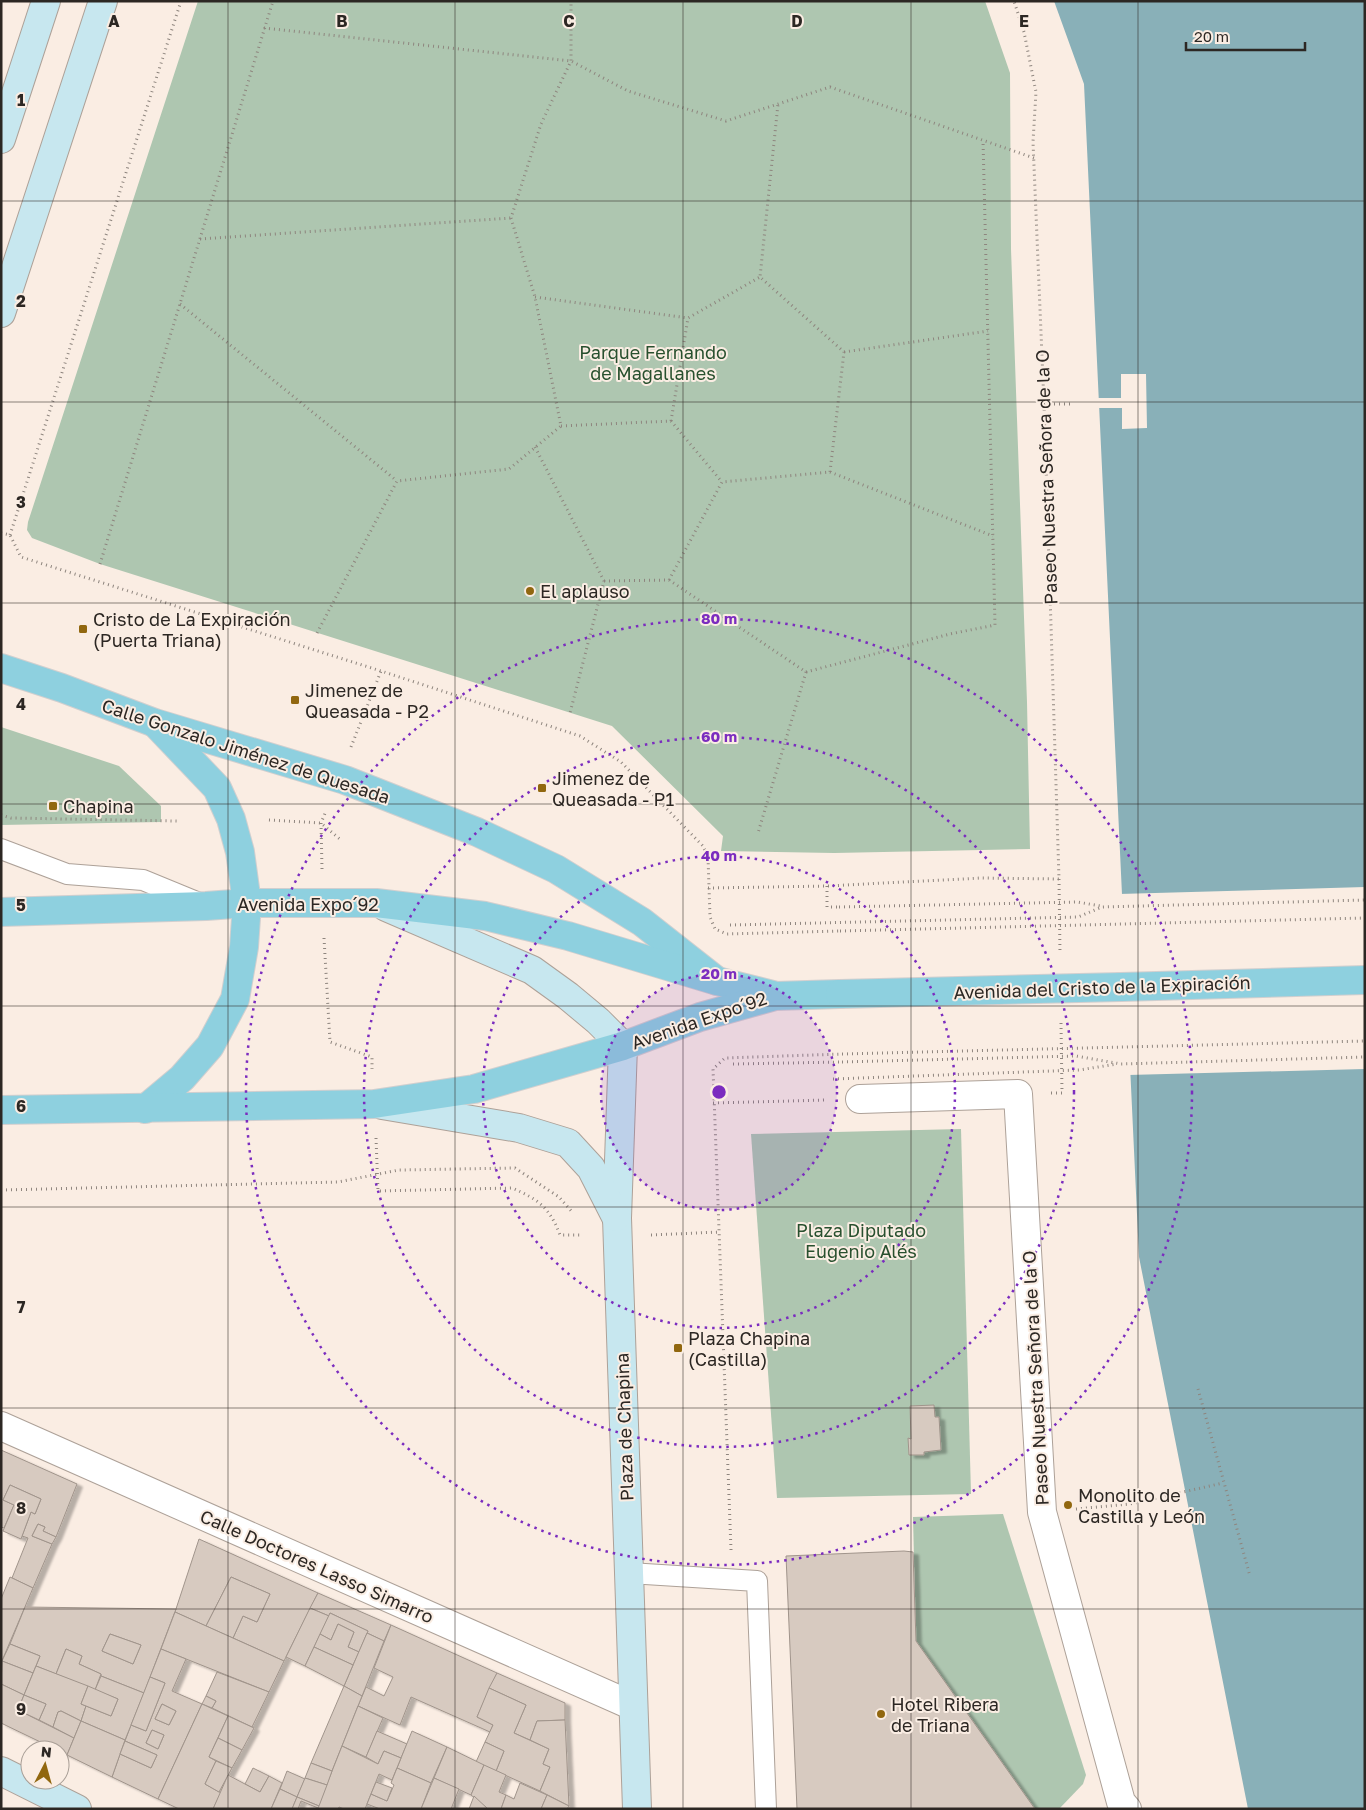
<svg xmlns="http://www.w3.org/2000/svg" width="1366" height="1810" font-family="'Golos Text',sans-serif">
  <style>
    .green { fill: #aec6b0 }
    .water { fill: #89b0b8 }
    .pier { fill: #faede3 }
    .building { fill: #d7cac0; stroke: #a0948b; fill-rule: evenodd; filter: url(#shadow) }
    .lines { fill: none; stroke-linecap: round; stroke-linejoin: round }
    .lane-casing { stroke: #ada198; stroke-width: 22 }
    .street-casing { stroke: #ada198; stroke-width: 30 }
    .secondary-casing { stroke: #ada198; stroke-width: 30 }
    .primary-casing { stroke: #d1cfcf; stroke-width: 30 }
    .path { stroke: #8e857e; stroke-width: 3; stroke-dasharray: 1 4; stroke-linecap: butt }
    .lane { stroke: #fff; stroke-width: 20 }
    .street { stroke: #fff; stroke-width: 28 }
    .secondary { stroke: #c7e7ef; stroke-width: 28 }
    .primary { stroke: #8ed0df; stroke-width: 28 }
    .primary-bridge-casing { stroke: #d1cfcf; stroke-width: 30; stroke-linecap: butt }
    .path-bridge { stroke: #8e857e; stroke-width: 3; stroke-dasharray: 1 4; stroke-linecap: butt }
    .primary-bridge { stroke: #8ed0df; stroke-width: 28 }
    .grid { fill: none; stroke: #2c2723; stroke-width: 1; stroke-opacity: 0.55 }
    .ring { fill: none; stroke: #7b2cbf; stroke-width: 2.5; stroke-dasharray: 2.5 5 }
    .poi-dot { fill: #91670f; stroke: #faede3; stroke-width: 2 }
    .labels { text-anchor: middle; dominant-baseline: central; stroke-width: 4; stroke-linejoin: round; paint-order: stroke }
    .park-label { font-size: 18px; fill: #28502e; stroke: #faede3 }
    .street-label { font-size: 18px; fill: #2c2723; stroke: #faede3 }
    .poi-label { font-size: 18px; fill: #2c2723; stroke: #faede3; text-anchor: start }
    .grid-label { font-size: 16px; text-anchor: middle; font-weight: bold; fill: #2c2723; stroke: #faede3; stroke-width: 4; stroke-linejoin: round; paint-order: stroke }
    .centre { fill: #7b2cbf; stroke: #faede3; stroke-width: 2.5 }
    .ring-label { font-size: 15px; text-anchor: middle; font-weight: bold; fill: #7b2cbf; stroke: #faede3; stroke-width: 4; stroke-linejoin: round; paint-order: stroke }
  </style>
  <defs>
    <filter id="shadow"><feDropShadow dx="5.5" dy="3" stdDeviation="1" flood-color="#0004"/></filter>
  </defs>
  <rect width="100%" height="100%" fill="#faede3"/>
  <!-- green -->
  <g class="green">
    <polygon points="198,1 985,1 1010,73 1011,249 1027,702 1030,849 834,853 721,851 723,836 612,726 100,564 32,538 27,530 28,522"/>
    <polygon points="1,727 119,766 161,806 161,822 1,825"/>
    <polygon points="961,1129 971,1494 777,1498 751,1134"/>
    <polygon points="1003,1514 1086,1775 1083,1784 1059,1809 1035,1809 916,1641 913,1517"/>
  </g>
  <!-- water -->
  <polygon class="water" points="1054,1 1365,1 1365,1809 1248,1809 1139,1257 1084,84"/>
  <!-- pier -->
  <g class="pier">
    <polygon points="1121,374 1146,374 1147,428 1122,429 1122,408 1097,408 1096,398 1121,398"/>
    <polygon points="1365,887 1365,1069 1128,1075 1119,894"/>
  </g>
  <!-- building -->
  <g class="building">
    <polygon points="934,1405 935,1417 939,1417 941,1450 924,1452 924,1455 909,1455 908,1438 911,1439 910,1406"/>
    <polygon points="1,1450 77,1484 56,1537 43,1531 45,1527 38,1524 32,1536 52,1544 33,1588 12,1578 28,1538 22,1536 31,1512 35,1514 41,1499 10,1485 3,1500 14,1505 4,1528 1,1527"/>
    <polygon points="10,1485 41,1499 35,1514 31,1512 21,1539 3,1531 14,1505 3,1500"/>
    <polygon points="38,1524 45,1527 43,1531 56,1537 52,1544 32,1536"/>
    <polygon points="199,1539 318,1593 284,1661 233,1638 243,1616 257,1622 270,1594 231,1577 206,1626 175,1612"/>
    <polygon points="904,1551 913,1552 916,1641 1035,1809 797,1809 786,1556"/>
    <polygon points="10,1577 33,1588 1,1663 1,1599"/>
    <polygon points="231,1577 270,1594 257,1622 243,1616 233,1638 206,1626"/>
    <polygon points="318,1593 391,1625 384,1641 367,1633 368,1631 330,1613 329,1616 310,1608"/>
    <path d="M25,1607L176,1609L144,1693L101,1676V1674L79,1664L82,1656L66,1649L56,1674L36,1666L40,1656L10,1644ZM110,1634L141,1645L133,1664L102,1651Z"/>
    <polygon points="310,1608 329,1616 305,1666 286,1657"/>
    <polygon points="175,1612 284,1661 269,1692 161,1649"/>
    <polygon points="330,1613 368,1631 359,1652 348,1647 354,1632 338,1624 331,1640 320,1634"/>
    <polygon points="338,1624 354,1632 348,1647 359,1652 353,1665 314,1647 320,1634 331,1640"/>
    <polygon points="391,1625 497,1673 477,1717 493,1725 490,1732 411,1697 400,1725 358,1706 366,1687 384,1696 393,1677 374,1668"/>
    <polygon points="367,1633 384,1641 362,1696 344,1686"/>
    <polygon points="110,1634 141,1645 133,1664 102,1651"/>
    <polygon points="10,1644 40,1656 33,1673 2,1661"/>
    <polygon points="314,1647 353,1665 344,1686 305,1666"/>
    <polygon points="66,1649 82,1656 79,1664 101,1674 95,1690 56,1674"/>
    <path d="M161,1649L186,1659L172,1691L202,1704L158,1799L112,1777L120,1754L151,1768L157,1755L125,1741L131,1725L146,1731L165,1683L150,1677ZM162,1704L176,1711L169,1725L155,1719ZM152,1730L164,1735L158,1749L146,1743Z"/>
    <polygon points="2,1661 33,1673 24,1695 1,1684"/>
    <polygon points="36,1666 88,1686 81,1704 86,1706 81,1721 61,1711 58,1712 53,1727 39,1720 46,1704 24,1695"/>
    <polygon points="217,1672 269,1692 252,1727 212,1708 216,1701 206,1696"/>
    <polygon points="497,1673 565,1703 565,1720 537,1721 530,1740 514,1733 526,1705 489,1688"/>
    <polygon points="101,1676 144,1693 125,1740 81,1721 86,1706 111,1716 118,1699 95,1690"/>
    <polygon points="150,1677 165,1683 146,1731 131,1725"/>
    <polygon points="1,1684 24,1695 18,1710 74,1738 67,1755 60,1752 60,1750 57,1750 1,1723"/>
    <polygon points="88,1686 118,1699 111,1716 81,1704"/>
    <polygon points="344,1686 362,1696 332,1771 311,1763"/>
    <polygon points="489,1688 526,1705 514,1733 549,1749 543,1764 550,1767 540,1791 496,1771 504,1751 485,1742 493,1725 477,1717"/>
    <polygon points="24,1695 46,1704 39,1720 18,1710"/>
    <polygon points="206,1696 216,1701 212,1708 202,1704"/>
    <polygon points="162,1704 176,1711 169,1725 155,1719"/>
    <polygon points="202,1704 228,1716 209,1757 216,1761 205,1784 221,1793 213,1809 179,1809 158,1799"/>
    <polygon points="358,1706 383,1718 366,1757 342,1746"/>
    <polygon points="61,1711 81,1721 74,1738 53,1727 58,1712"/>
    <polygon points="228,1716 254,1728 242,1750 218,1738"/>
    <polygon points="565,1720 569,1806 540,1791 550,1767 543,1764 549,1749 530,1740 537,1721"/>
    <polygon points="81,1721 125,1740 112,1777 67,1755"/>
    <polygon points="152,1730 164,1735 158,1749 146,1743"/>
    <polygon points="377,1731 407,1744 401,1758 384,1751 378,1764 366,1757"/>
    <polygon points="412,1731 447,1747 431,1783 397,1768"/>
    <polygon points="218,1738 242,1750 232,1768 209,1757"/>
    <polygon points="125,1741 157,1755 151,1768 120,1754"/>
    <polygon points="485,1742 504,1751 496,1771 476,1762"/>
    <polygon points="342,1746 378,1764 384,1751 401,1758 392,1780 379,1774 365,1809 344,1809 339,1807 338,1809 317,1809"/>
    <polygon points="447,1747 484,1765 471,1795 434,1778"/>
    <polygon points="216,1761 232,1768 219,1792 205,1784"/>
    <polygon points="311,1763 332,1771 327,1785 305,1778"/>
    <polygon points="484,1765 506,1775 499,1792 506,1795 501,1809 488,1809 471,1795"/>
    <polygon points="253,1768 269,1776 260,1792 245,1784"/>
    <polygon points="397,1768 431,1783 421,1809 380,1809 367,1804 371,1794 387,1801 394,1785 391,1783"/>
    <polygon points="287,1771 305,1779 297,1797 280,1789"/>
    <polygon points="228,1775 260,1792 269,1776 282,1783 271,1809 213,1809"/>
    <polygon points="305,1778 327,1785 319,1806 297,1797"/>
    <polygon points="434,1778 459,1789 451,1809 421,1809"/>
    <polygon points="376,1782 392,1788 387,1801 371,1794"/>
    <polygon points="520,1783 547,1795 541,1809 501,1809 506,1795 514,1799"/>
    <polygon points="280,1789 297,1797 292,1809 271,1809"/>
    <polygon points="547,1795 569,1806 567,1809 541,1809"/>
    <polygon points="474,1796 488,1809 469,1809"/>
    <polygon points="297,1797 319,1806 318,1808 301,1801 298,1809 292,1809"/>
  </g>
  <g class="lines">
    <defs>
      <g id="lane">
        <polyline points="1,849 67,874 143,880 199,903"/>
        <polyline points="629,1573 757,1581 766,1809"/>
      </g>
      <g id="street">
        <polyline points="860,1099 1018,1094 1042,1512 1121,1802 1127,1809"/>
        <polyline points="1,1426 633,1706"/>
      </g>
      <g id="secondary">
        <polyline points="1,139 46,1"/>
        <polyline points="1,313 103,1"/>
        <polyline points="386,907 532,970 568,996 598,1021 623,1046 617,1218 637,1809"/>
        <polyline points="382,1105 519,1128 568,1143 591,1168 616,1217"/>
        <polyline points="1,1771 77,1809"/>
      </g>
      <g id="primary">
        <polyline points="1,668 62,688 155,723 345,780 477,832 556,869 642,922 717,981"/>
        <polyline points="1,912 206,906 247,903 376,903 485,916 568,936 717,981 773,995"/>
        <polyline points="1121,987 1365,980"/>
        <polyline points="145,1109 182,1078 210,1046 235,999 244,947 247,903 240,852 231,819 217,788 156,724"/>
        <polyline points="1,1110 374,1104 474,1089 623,1046 700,1017 775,996 840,994"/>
      </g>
    </defs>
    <!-- lane casing -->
    <use href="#lane" class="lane-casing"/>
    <!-- street casing -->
    <use href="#street" class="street-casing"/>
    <!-- secondary casing -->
    <use href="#secondary" class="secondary-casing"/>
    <!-- primary casing -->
    <use href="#primary" class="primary-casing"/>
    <!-- path -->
    <g class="path">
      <polyline points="264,28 571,61 628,91 726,121 830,87 1034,158"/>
      <polyline points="200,239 511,218"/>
      <polyline points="535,297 688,318"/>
      <polyline points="180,304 397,481"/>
      <polyline points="844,352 988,331"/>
      <polyline points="1044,404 1072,404"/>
      <polyline points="671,421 688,318 760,277"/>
      <polyline points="561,426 671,421 722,482"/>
      <polyline points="535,447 604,581 570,713"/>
      <polyline points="830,472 993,536"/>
      <polyline points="1,533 10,535 21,557 381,671 580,736 621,762 703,846 708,857 710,917 715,929 727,934 840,931"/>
      <polyline points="10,535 181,1"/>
      <polyline points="100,564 273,1"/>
      <polyline points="669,580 722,482 830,472 844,352 760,277 778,104"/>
      <polyline points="604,581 669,580 806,672 758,833"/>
      <polyline points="317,633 397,481 509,469 561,426 535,297 511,218 541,124 571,61 571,1"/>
      <polyline points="806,672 950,634 995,625 983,140"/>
      <polyline points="351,747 381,671"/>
      <polyline points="1,815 11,818 177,821"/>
      <polyline points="269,820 321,823 341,840"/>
      <polyline points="322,869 321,823 326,811"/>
      <polyline points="1059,879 1060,954"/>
      <polyline points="827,886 827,907 839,907"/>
      <polyline points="708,888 827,886 981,878 1059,879 1044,404 1033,142 1036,92 1024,32 1014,1"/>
      <polyline points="324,938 330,1042 372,1057 372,1069"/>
      <polyline points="733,1064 842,1062"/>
      <polyline points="1051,1093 1062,1093 1061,1023"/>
      <polyline points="713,1103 827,1100"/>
      <path d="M376,1138L378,1191L512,1188C538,1199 550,1208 560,1235H582"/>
      <polyline points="1,1190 338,1182 399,1170 515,1168 559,1197 573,1213"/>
      <polyline points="651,1235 720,1232"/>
      <polyline points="1198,1389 1250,1576"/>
      <polyline points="1076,1509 1130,1504 1223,1483"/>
      <polyline points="731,1550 713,1069 725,1058 842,1054"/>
    </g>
    <!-- lane -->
    <use href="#lane" class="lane"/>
    <!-- street -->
    <use href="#street" class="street"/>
    <!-- secondary -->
    <use href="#secondary" class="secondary"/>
    <!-- primary -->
    <use href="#primary" class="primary"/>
    <defs>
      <polyline id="primary-bridge" points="840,994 1121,987"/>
    </defs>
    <!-- primary-bridge casing -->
    <use href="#primary-bridge" class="primary-bridge-casing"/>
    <!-- path-bridge -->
    <g class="path-bridge">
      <polyline points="839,907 1077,902 1101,906"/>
      <polyline points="730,925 1078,917 1102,907 1365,900"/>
      <polyline points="840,931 1365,918"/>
      <polyline points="842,1054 1365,1041"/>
      <polyline points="842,1062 1076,1056 1121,1064 1365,1057"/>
      <polyline points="833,1079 1079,1070 1117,1064"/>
    </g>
    <!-- primary-bridge -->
    <use href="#primary-bridge" class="primary-bridge"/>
  </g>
  <!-- grid -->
  <path class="grid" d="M228,1V1809M455,1V1809M683,1V1809M911,1V1809M1138,1V1809M1,201H1365M1,402H1365M1,603H1365M1,804H1365M1,1006H1365M1,1207H1365M1,1408H1365M1,1609H1365"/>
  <!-- distance rings -->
  <circle cx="719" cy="1092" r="118" fill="#7b2cbf" fill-opacity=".12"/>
  <g class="ring">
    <circle cx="719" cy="1092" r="118"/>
    <circle cx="719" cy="1092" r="236"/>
    <circle cx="719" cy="1092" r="355"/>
    <circle cx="719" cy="1092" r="473"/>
  </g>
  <!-- markers -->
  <g class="poi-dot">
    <circle cx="530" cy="591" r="5"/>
    <rect x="78" y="624" width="10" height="10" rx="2.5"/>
    <rect x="290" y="695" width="10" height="10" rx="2.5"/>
    <rect x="537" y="783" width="10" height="10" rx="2.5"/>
    <rect x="48" y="801" width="10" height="10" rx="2.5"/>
    <rect x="673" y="1343" width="10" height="10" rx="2.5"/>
    <circle cx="1068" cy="1505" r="5"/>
    <circle cx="881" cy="1714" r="5"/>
  </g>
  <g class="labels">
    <!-- park labels -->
    <g class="park-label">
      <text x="653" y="352">Parque Fernando<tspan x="653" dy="21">de Magallanes</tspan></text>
      <text x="861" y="1230">Plaza Diputado<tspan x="861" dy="21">Eugenio Alés</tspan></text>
    </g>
    <!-- street labels -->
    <g class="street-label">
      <text transform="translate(1046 477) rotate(-92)">Paseo Nuestra Señora de la O</text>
      <text transform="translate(246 751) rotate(18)">Calle Gonzalo Jiménez de Quesada</text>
      <text x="308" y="904">Avenida Expo´92</text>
      <text transform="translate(1102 987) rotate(-2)">Avenida del Cristo de la Expiración</text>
      <text transform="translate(699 1020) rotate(-19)">Avenida Expo´92</text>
      <text transform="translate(1035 1378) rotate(-93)">Paseo Nuestra Señora de la O</text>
      <text transform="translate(624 1427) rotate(-92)">Plaza de Chapina</text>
      <text transform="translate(317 1566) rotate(24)">Calle Doctores Lasso Simarro</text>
    </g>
    <!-- poi labels -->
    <g class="poi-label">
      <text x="540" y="591">El aplauso</text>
      <text x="93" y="619">Cristo de La Expiración<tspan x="93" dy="21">(Puerta Triana)</tspan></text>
      <text x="305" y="690">Jimenez de<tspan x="305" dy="21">Queasada - P2</tspan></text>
      <text x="552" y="778">Jimenez de<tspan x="552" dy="21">Queasada - P1</tspan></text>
      <text x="63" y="806">Chapina</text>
      <text x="688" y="1338">Plaza Chapina<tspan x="688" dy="21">(Castilla)</tspan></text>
      <text x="1078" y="1495">Monolito de<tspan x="1078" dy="21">Castilla y León</tspan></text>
      <text x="891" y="1704">Hotel Ribera<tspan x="891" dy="21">de Triana</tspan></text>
    </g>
  </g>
  <g class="grid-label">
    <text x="114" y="27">A</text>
    <text x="342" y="27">B</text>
    <text x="569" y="27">C</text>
    <text x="797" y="27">D</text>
    <text x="1024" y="27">E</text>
    <text x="21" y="106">1</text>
    <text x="21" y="307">2</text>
    <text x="21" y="508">3</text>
    <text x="21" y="710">4</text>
    <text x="21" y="911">5</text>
    <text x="21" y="1112">6</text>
    <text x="21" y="1313">7</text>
    <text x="21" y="1514">8</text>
    <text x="21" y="1715">9</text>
  </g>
  <circle cx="719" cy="1092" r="8" class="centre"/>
  <g class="ring-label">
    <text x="719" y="624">80 m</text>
    <text x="719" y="742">60 m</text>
    <text x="719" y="861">40 m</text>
    <text x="719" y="979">20 m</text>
  </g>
  <!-- border -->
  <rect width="1366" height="1810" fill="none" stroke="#2c2723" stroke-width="5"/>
  <!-- north arrow -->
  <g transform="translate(45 1765) rotate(6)"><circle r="24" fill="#faede3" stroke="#a89e96"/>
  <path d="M0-4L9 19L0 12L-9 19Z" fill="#91670f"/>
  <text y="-8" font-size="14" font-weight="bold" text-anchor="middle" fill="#2c2723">N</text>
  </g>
  <!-- scale -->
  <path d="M1186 42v8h119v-8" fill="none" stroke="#2c2723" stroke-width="2.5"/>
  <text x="1194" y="42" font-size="15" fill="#2c2723" stroke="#faede3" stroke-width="4" paint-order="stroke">20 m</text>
</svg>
